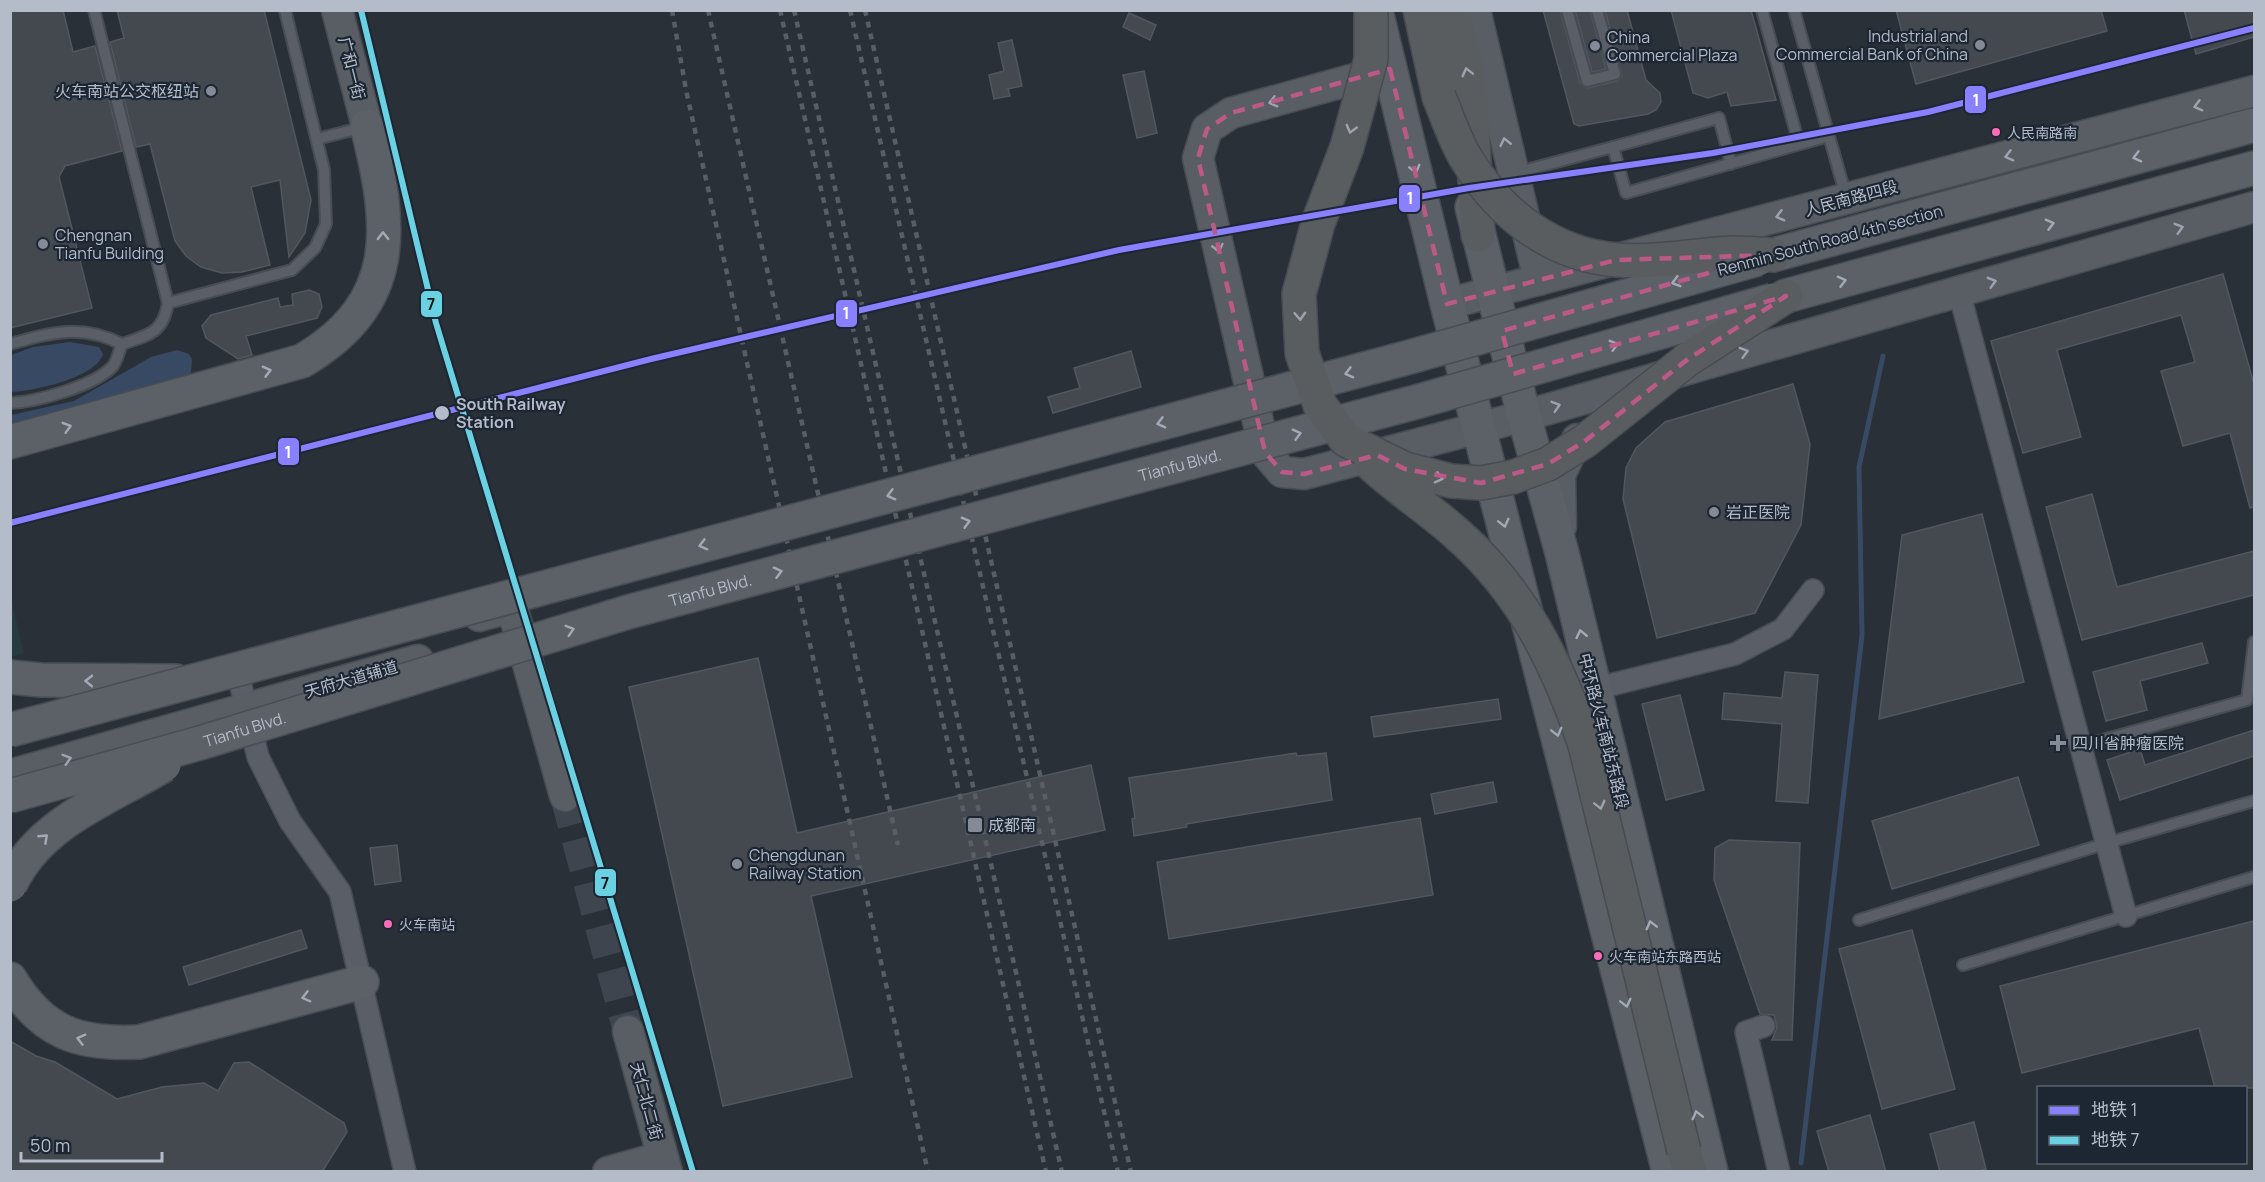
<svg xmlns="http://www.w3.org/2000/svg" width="2265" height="1182" font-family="Manrope,'Noto Sans SC',sans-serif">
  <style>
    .green { fill: #273a3e }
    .water { fill: #384963 }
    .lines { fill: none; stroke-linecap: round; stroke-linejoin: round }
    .stream { stroke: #384963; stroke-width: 5 }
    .building { fill: #444950; stroke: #52575f; stroke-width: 1.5 }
    .secondary-tunnel { stroke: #3f454e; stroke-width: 30; stroke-dasharray: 30 15; stroke-linecap: butt }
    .lane-casing { stroke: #484c53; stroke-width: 14 }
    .street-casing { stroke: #484c53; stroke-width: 24 }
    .secondary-casing { stroke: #484c53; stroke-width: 33 }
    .primary-casing { stroke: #484c55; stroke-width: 36 }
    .highway-casing { stroke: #474c53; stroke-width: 36 }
    .lane { stroke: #5a5e66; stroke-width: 10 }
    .street { stroke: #5a5e66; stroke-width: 21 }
    .secondary { stroke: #595d64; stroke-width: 30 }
    .primary { stroke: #5c6168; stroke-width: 33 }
    .highway { stroke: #5a5d60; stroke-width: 33 }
    .rail { stroke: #595d64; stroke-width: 4.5; stroke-dasharray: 6 6; stroke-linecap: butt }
    .primary-bridge-casing { stroke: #484c55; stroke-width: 36; stroke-linecap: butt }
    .highway-bridge-casing { stroke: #474c53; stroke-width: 36; stroke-linecap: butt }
    .primary-bridge { stroke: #5c6168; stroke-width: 33 }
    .highway-bridge { stroke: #5a5d60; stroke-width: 33 }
    .metro-1-casing { stroke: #1d2633; stroke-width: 10 }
    .metro-2-casing { stroke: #1d2633; stroke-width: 10 }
    .metro-1 { stroke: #8880ff; stroke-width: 6 }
    .metro-2 { stroke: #6ad1e3; stroke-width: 6 }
    .oneway { stroke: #9ea4af }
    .oneway2 { stroke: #9da4b0 }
    .oneway3 { stroke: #a2aab6 }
    .marked { fill: none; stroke: #bc5a87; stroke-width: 4.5; stroke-dasharray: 12 8; stroke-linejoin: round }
    .poi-dot { fill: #848b96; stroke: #1d2633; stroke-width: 2 }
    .bus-dot { fill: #fb6dba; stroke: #1d2633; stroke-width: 2 }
    .stop-dot { fill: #b4bcc9; stroke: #1d2633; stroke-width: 2 }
    .labels { text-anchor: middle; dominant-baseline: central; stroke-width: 4.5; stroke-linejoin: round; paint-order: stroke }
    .bus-label { font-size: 14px; fill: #b4bcc9; stroke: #1d2633; text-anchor: start }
    .poi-label { font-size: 16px; fill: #b4bcc9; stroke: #1d2633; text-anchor: start }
    .street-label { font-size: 16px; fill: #b4bcc9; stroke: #1d2633 }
    .stop-label { font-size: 16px; font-weight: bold; fill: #b4bcc9; stroke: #1d2633; text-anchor: start }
    .line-badge { stroke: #1d2633; stroke-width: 2 }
    .badge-label { font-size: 16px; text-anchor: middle; font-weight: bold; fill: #fff }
    .pale-badge-label { font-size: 16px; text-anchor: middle; font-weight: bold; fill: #111 }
  </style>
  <rect width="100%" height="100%" fill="#2a3038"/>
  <!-- green -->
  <polygon class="green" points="11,599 24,653 11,657 10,657"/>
  <!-- water -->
  <g class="water">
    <path d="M70,342L99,347L103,354C96,378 33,391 11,392V355L33,347Z"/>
    <polygon points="177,350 189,354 192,359 191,372 184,379 11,427 11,415 74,401 151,357"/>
  </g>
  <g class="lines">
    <!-- stream -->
    <polyline class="stream" points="1801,1163 1862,635 1859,467 1883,356"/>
  </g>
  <!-- building -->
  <g class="building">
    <polygon points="10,10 63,10 73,52 95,46 122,151 65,166 59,177 92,308 10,328"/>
    <polygon points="117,10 264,10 311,200 305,233 289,257 280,180 251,187 270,265 242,272 222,273 201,267 186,256 175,241 150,144 136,147 110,42 124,38"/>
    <polygon points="1543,10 1560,10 1580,83 1588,88 1617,81 1622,76 1605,10 1627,10 1646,80 1660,93 1661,102 1656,110 1648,114 1579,126 1574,124"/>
    <polygon points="1575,10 1590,10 1606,69 1592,72"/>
    <polygon points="1671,10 1751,10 1776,100 1731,106 1727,92 1708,98 1693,93"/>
    <polygon points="1896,10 2101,10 2107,31 1916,84"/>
    <polygon points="2184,10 2254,10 2254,37 2196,54"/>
    <polygon points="1129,13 1156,25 1150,40 1123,27"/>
    <polygon points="1012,40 1022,86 1008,89 1010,96 994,99 989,75 1004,71 998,43"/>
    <polygon points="1144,71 1157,133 1137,138 1123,75"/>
    <polygon points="2223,274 2254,384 2254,507 2250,508 2230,433 2183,446 2161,371 2195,362 2181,315 2057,350 2081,437 2023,453 1991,341"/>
    <polygon points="309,290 319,294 322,307 317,318 246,336 252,355 238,359 206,338 202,326 211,315 278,298 280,307 293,305 292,294"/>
    <polygon points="1131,351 1141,387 1053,413 1048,397 1080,388 1074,368"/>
    <polygon points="1793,384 1810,444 1801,525 1755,613 1657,638 1623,499 1626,468 1636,448 1665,422"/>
    <polygon points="2092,494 2117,587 2254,551 2254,595 2082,640 2046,507"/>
    <polygon points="1982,514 2024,682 1879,719 1902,535"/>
    <polygon points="2202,643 2208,663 2140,681 2147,710 2106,721 2093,672"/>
    <polygon points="758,658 797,833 1091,765 1105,830 811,896 852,1077 723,1106 629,687"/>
    <polygon points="1785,672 1818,675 1808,803 1776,801 1782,724 1722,719 1724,693 1782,698"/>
    <polygon points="1680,695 1704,790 1666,800 1642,704"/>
    <polygon points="1498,699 1501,719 1374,737 1371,717"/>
    <polygon points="2254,730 2254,756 2120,800 2107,760 2140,749 2145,765"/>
    <polygon points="1296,753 1297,756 1326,753 1332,800 1186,824 1187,827 1134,836 1132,819 1135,818 1129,778"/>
    <polygon points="2018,777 2039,845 1892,889 1872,821"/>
    <polygon points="1493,782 1497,802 1435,814 1431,794"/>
    <polygon points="1420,818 1433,895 1169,939 1157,862"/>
    <polygon points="1729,840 1800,843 1792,1040 1772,1040 1777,1028 1774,1015 1760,1014 1714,880 1715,848"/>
    <polygon points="397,845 401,881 375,885 370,848"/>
    <polygon points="2254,921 2254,1088 2215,1088 2199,1028 2022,1073 2000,986"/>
    <polygon points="301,930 307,948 189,985 183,967"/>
    <polygon points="1912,930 1955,1089 1882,1109 1839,949"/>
    <polygon points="10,1041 36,1056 55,1062 117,1099 162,1087 204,1083 218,1091 234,1063 249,1062 344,1123 347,1132 322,1172 10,1172"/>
    <polygon points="1870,1115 1886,1172 1829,1172 1817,1131"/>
    <polygon points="1974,1122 1986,1169 1976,1172 1940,1172 1930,1134"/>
  </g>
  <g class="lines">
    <!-- secondary-tunnel -->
    <polyline class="secondary-tunnel" points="565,796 628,1031"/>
    <defs>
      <g id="lane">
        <polyline points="94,10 168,303"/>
        <polyline points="1567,10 1587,81 1615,74 1597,10"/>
        <polyline points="1762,10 1799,144"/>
        <polyline points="1794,10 1829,136"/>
        <polyline points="317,139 364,127"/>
        <polyline points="1613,147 1719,118 1731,164"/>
        <polyline points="1515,173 1613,147 1626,193 1829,136 1846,196"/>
        <path d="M10,344C53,332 81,324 122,344C119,351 117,361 113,366C95,386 36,402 10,403"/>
        <path d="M122,344C149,335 163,333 168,303L292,270L315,248L326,224L324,170L285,10"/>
        <polyline points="2081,746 2247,700 2254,642"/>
        <polyline points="1859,920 2107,843 2254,801"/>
        <polyline points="1963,965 2254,877"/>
      </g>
      <g id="street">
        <polyline points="1959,292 2126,916"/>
        <polyline points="240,682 258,757 290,821 340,892 405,1172"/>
        <polyline points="1594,689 1735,654 1783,629 1813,590"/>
        <polyline points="1764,1026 1746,1032 1779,1172"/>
      </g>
      <g id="secondary">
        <polyline points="337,10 367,126"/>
        <polyline points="1475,10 1539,280"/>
        <polyline points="1387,70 1231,113 1207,129 1198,158 1265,452 1282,472 1304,474 1524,416 2254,207"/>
        <polyline points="1447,304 2254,91"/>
        <polyline points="1561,526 1560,475 1577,439"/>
        <polyline points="479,616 512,607 565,796"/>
        <polyline points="10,775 418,660"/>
        <polyline points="628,1031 667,1172"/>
        <polyline points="608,1172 662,1157"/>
      </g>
      <g id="primary">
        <polyline points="1377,15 1447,304 1669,1172"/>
        <polyline points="1472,207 1524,416 1562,553 1711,1172"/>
        <polyline points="1773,255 2254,125"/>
        <polyline points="1786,296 2254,168"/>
        <path d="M10,442L302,361C402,302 392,226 367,126"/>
        <polyline points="10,677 41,680 176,681"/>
        <path d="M10,979C42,1033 79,1045 139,1042L362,982"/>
      </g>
      <g id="highway">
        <polyline points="1420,10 1439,97"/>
        <polyline points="1452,10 1470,87 1478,235"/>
        <polyline points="1684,1151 1690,1172"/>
      </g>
    </defs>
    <!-- lane casing -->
    <use href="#lane" class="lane-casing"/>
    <!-- street casing -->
    <use href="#street" class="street-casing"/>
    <!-- secondary casing -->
    <use href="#secondary" class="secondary-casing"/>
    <!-- primary casing -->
    <use href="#primary" class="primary-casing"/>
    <!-- highway casing -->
    <use href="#highway" class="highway-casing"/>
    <!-- lane -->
    <use href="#lane" class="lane"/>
    <!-- street -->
    <use href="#street" class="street"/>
    <!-- secondary -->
    <use href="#secondary" class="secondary"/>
    <!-- primary -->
    <use href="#primary" class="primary"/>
    <!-- highway -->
    <use href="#highway" class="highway"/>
    <!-- rail -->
    <g class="rail">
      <polyline points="672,10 686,90 928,1172"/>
      <polyline points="708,10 898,845"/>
      <polyline points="780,10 1046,1172"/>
      <polyline points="794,10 1062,1172"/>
      <polyline points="850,10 1118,1172"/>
      <polyline points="865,10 1131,1172"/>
    </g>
    <defs>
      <g id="primary-bridge">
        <polyline points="10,730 1406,358 1758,259"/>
        <path id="s1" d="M10,796L200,743L628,612L1416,402L1773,300"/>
        <path d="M10,885C39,822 108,799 164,765"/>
      </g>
      <g id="highway-bridge">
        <polyline points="1371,10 1371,59 1347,147 1318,223 1299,294 1302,353 1320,405 1346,440 1405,469 1451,481 1481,483 1513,477 1548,464 1585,441 1688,359 1786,296"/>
        <path d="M1439,97C1448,118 1455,141 1467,160C1500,214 1552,255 1617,260C1656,263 1693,255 1732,253C1745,253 1759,254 1773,255"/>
        <path d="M1371,464C1398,489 1429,509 1456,533C1522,590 1558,664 1585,745L1684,1151"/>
      </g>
    </defs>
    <!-- primary-bridge casing -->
    <use href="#primary-bridge" class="primary-bridge-casing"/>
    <!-- highway-bridge casing -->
    <use href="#highway-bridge" class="highway-bridge-casing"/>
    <!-- primary-bridge -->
    <use href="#primary-bridge" class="primary-bridge"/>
    <!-- highway-bridge -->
    <use href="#highway-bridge" class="highway-bridge"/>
    <defs>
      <polyline id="metro-1" points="10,523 651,359 1119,250 1469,188 1713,153 1928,112 2254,28"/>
      <polyline id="metro-2" points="361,10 436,323 693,1172"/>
    </defs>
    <!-- metro-1 casing -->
    <use href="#metro-1" class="metro-1-casing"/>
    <!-- metro-2 casing -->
    <use href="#metro-2" class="metro-2-casing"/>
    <!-- metro-1 -->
    <use href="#metro-1" class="metro-1"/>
    <!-- metro-2 -->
    <use href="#metro-2" class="metro-2"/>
  </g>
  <!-- one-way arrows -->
  <defs><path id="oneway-chevron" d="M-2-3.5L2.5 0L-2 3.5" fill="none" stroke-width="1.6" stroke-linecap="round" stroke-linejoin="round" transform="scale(1.5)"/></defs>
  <g class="oneway">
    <use href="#oneway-chevron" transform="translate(1467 72) rotate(-104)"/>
    <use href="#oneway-chevron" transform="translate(1351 129) rotate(105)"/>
    <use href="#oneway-chevron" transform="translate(1300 316) rotate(87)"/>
    <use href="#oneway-chevron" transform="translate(1439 478) rotate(14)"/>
    <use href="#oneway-chevron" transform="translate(1600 805) rotate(76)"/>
  </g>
  <g class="oneway2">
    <use href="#oneway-chevron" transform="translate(1273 102) rotate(165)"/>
    <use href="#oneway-chevron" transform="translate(2198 106) rotate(165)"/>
    <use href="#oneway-chevron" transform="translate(1505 142) rotate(-103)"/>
    <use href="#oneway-chevron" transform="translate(2009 156) rotate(165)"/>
    <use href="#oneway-chevron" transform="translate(1780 216) rotate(165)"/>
    <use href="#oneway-chevron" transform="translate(2179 228) rotate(-16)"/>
    <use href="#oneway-chevron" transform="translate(1218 248) rotate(77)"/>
    <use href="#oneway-chevron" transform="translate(1992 282) rotate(-16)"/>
    <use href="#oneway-chevron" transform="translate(1744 352) rotate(-16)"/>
    <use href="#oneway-chevron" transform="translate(1556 406) rotate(-17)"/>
    <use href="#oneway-chevron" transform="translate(67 759) rotate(-16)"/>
  </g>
  <g class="oneway3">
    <use href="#oneway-chevron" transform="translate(2137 157) rotate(165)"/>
    <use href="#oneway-chevron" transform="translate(1415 169) rotate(76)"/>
    <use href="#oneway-chevron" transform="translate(2050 224) rotate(-15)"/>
    <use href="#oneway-chevron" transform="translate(383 236) rotate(-91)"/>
    <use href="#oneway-chevron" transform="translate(1842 281) rotate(-15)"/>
    <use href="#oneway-chevron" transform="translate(1676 282) rotate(164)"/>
    <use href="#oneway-chevron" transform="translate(1614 345) rotate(-16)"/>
    <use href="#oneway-chevron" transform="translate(267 371) rotate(-15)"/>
    <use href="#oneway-chevron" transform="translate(1349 373) rotate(165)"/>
    <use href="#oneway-chevron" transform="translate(1161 423) rotate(165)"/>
    <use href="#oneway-chevron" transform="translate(67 427) rotate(-16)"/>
    <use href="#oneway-chevron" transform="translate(1297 434) rotate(-15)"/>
    <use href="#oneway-chevron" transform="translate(891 495) rotate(165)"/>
    <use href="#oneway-chevron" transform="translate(966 522) rotate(-15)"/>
    <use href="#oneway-chevron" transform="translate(1504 523) rotate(76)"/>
    <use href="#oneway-chevron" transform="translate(703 545) rotate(165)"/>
    <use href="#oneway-chevron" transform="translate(778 572) rotate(-15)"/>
    <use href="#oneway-chevron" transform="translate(570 630) rotate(-17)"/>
    <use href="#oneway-chevron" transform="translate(1581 634) rotate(-103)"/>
    <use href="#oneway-chevron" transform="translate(89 681) rotate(-179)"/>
    <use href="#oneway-chevron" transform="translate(1557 732) rotate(76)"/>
    <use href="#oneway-chevron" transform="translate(44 838) rotate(-43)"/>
    <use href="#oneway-chevron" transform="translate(1651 925) rotate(-104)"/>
    <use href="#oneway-chevron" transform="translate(306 997) rotate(165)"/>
    <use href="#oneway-chevron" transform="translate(1626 1003) rotate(76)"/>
    <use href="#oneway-chevron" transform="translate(81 1039) rotate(-165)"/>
    <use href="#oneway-chevron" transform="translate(1697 1115) rotate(-104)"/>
  </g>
  <!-- marked area -->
  <path class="marked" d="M1390,69L1447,304L1616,260L1773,255L1502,331L1513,374L1786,296L1688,359L1585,441L1548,464L1481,483L1405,469L1377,455L1304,474L1282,472L1265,452L1198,158L1207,129L1231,113Z"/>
  <!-- markers -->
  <g class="poi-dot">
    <circle cx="1980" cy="45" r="6"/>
    <circle cx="1595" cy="46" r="6"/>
    <circle cx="211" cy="91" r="6"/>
    <circle cx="43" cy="244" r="6"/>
    <circle cx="1714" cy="512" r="6"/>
    <path d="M2055 734h6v6h6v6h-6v6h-6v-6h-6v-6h6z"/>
    <rect x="967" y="817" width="16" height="16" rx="3"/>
    <circle cx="737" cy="864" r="6"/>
  </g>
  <g class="bus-dot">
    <circle cx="1996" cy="132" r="5"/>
    <circle cx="388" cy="924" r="5"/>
    <circle cx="1598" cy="956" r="5"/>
  </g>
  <circle class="stop-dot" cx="442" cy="413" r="8"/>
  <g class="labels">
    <!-- bus labels -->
    <g class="bus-label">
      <text x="2007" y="132">人民南路南</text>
      <text x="399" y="924">火车南站</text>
      <text x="1609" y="956">火车南站东路西站</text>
    </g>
    <!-- poi labels -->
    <g class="poi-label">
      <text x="1968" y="36" text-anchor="end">Industrial and<tspan x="1968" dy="18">Commercial Bank of China</tspan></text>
      <text x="1607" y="37">China<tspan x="1607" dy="18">Commercial Plaza</tspan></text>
      <text x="199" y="91" text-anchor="end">火车南站公交枢纽站</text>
      <text x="55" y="235">Chengnan<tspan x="55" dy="18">Tianfu Building</tspan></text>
      <text x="1726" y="512">岩正医院</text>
      <text x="2072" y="743">四川省肿瘤医院</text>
      <text x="988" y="825">成都南</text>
      <text x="749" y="855">Chengdunan<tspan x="749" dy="18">Railway Station</tspan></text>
    </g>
    <!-- street labels -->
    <g class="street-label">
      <text transform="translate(352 68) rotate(76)">广和一街</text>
      <text transform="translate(1851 198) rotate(-15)">人民南路四段</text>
      <text transform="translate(1830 240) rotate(-15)">Renmin South Road 4th section</text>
      <text stroke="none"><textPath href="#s1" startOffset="1216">Tianfu Blvd.</textPath></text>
      <text stroke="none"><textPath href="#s1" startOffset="730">Tianfu Blvd.</textPath></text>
      <text transform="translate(351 679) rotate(-16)">天府大道辅道</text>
      <text stroke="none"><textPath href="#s1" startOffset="244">Tianfu Blvd.</textPath></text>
      <text transform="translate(1604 731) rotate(76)">中环路火车南站东路段</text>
      <text transform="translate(647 1101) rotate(75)">天仁北二街</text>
    </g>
    <!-- stop labels -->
    <g class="stop-label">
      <text x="456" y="404">South Railway<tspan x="456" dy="18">Station</tspan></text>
    </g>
  </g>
  <g class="line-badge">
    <rect x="1964" y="85" width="23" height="29" rx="6" fill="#8880ff"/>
    <rect x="1398" y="184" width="23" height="29" rx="6" fill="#8880ff"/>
    <rect x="420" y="290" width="23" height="28" rx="6" fill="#6ad1e3"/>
    <rect x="835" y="299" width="23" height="29" rx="6" fill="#8880ff"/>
    <rect x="277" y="437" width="23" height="29" rx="6" fill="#8880ff"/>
    <rect x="594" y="868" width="23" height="29" rx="6" fill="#6ad1e3"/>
  </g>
  <g class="badge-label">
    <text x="1976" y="106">1</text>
    <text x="1410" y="204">1</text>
    <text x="846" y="319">1</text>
    <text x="288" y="458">1</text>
  </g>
  <g class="pale-badge-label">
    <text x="431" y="310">7</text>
    <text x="605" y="889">7</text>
  </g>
  <!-- border -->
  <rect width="2265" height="1182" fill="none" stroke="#b4bcc9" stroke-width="24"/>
  <!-- legend -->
  <rect x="2037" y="1086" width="210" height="78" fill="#1d2633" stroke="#59626f" stroke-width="1.5"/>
  <rect x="2049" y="1106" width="30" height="9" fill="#8880ff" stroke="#59626f" stroke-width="1.5"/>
  <text x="2091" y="1116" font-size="18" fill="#b4bcc9">地铁 1</text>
  <rect x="2049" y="1136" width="30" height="9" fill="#6ad1e3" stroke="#59626f" stroke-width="1.5"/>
  <text x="2091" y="1146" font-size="18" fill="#b4bcc9">地铁 7</text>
  <!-- scale -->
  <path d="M21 1152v9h141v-9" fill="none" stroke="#b4bcc9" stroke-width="3"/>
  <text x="30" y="1152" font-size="18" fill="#b4bcc9" stroke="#1d2633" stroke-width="4.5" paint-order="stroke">50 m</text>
</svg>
